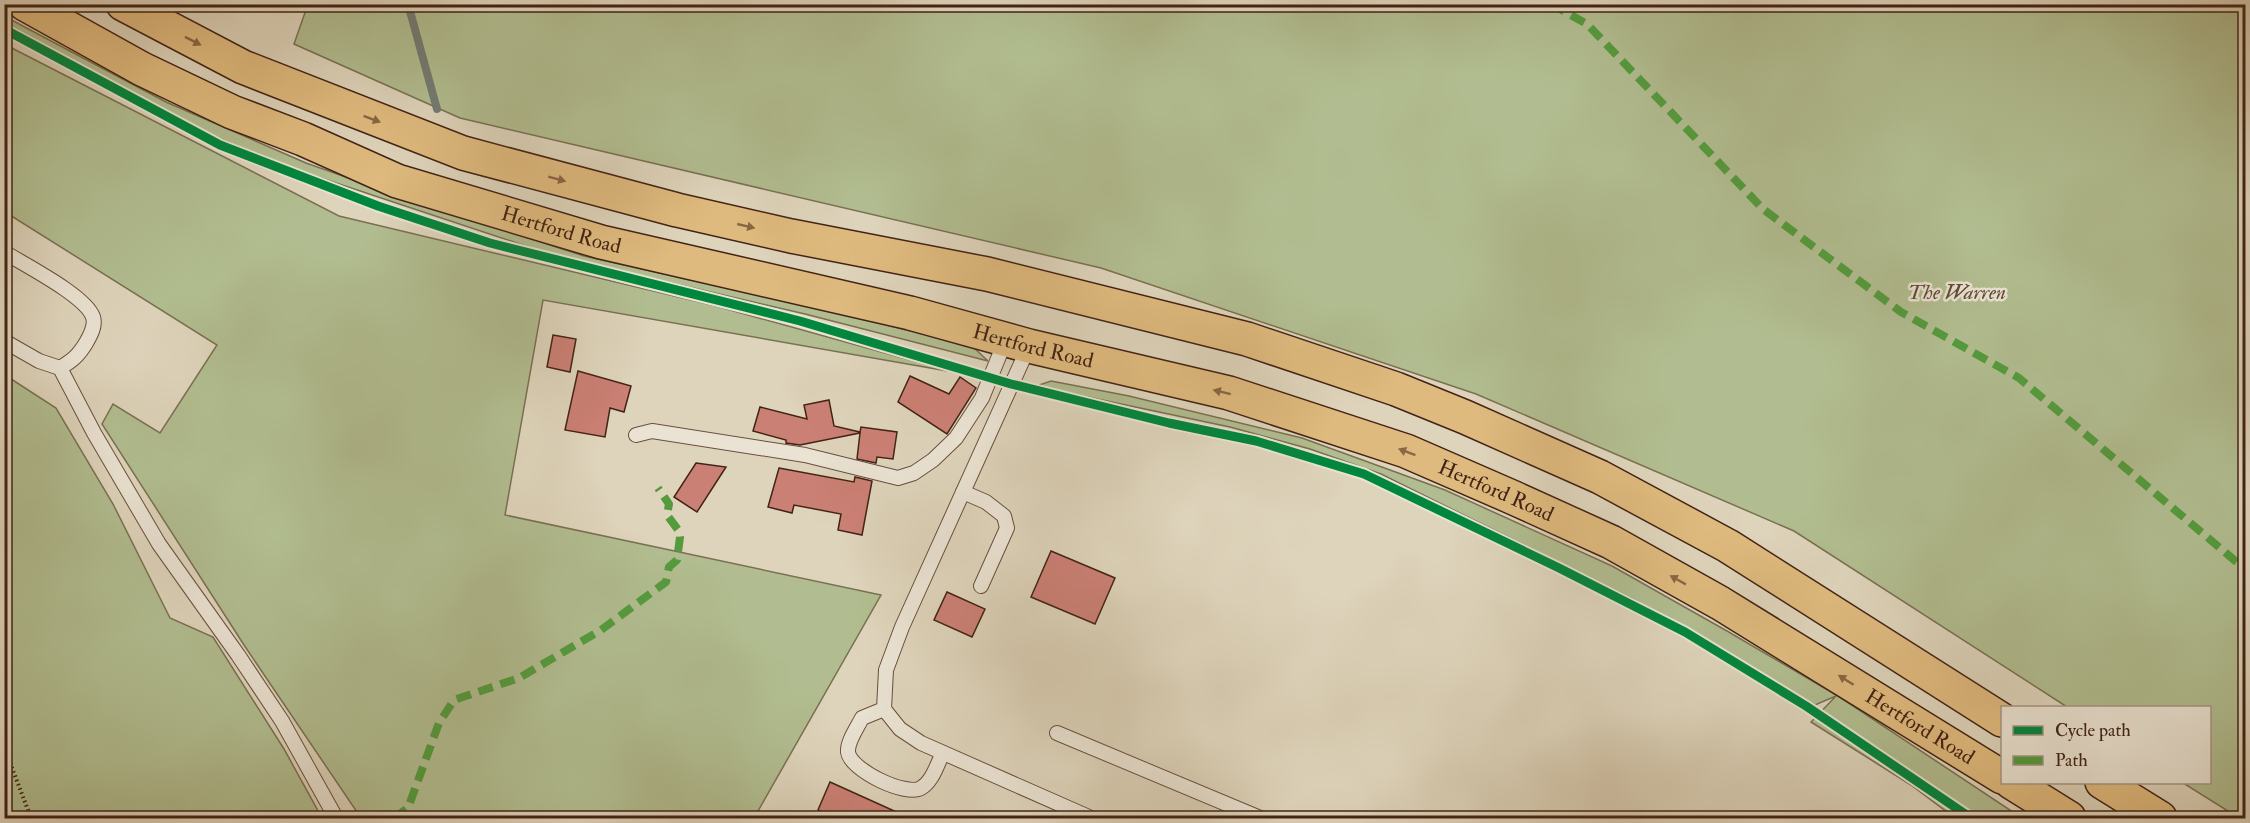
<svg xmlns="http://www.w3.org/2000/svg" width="2250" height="823" font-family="'IM FELL Double Pica',serif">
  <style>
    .green { fill: #b1bd90; stroke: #7a7052; stroke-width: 1.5 }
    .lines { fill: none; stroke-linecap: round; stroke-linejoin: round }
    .stream { stroke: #737c74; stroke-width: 8 }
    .building { fill: #cb8075; stroke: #422315; stroke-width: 1.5 }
    .lane-casing { stroke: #694f3e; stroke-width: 16 }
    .highway-casing { stroke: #422315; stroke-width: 36 }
    .path { stroke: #422315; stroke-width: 4; stroke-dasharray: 1.5 3; stroke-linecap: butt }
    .lane { stroke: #eae3d3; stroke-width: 14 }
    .highway { stroke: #dfba7e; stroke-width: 33 }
    .quiet { stroke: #549b3d; stroke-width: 8; stroke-dasharray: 15 8; stroke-linecap: butt }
    .cycleway-casing { stroke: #eae3d3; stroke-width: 13 }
    .cycleway { stroke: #00873e; stroke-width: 9 }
    .oneway { fill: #896744 }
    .labels { text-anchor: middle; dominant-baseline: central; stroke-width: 5; stroke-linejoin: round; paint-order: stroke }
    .street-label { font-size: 21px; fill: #422315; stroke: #eae3d3 }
    .park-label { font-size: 21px; font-style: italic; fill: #5e4a34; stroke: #eae3d3 }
  </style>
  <rect width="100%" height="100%" fill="#ded4bb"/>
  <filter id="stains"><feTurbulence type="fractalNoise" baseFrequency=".00333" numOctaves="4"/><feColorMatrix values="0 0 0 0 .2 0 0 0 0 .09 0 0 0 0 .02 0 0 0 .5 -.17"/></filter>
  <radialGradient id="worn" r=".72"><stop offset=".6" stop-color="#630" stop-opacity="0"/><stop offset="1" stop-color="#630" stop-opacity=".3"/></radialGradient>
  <!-- green -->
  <g class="green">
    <polygon points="308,4 2245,5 2245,818 2239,818 2183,783 2210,782 2210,708 2067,707 1794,531 1476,394 1101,268 460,118 294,44"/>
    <polygon points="4,16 166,102 306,163 420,203 584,256 848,315 973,347 988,361 805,314 553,255 303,172 208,134 5,23"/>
    <polygon points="4,44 339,216 716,306 953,372 543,300 505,515 881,595 754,818 361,818 244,645 102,424 113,404 160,433 217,345 5,212"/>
    <polygon points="5,375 56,408 113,504 170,618 213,637 284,749 322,818 5,818"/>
    <polygon points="1051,381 1129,396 1302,438 1445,490 1612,566 1727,631 1838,696 2022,818 1955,818 1911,785 1811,722 1836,696 1815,705 1633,599 1381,474 1310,449 1230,427 1036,386"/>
  </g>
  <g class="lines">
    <!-- stream -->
    <polyline class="stream" points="408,4 437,109"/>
  </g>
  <!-- building -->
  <g class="building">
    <polygon points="553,335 576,339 570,372 547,367"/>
    <polygon points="578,371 631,386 624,412 610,408 605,437 565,430"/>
    <polygon points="910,376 949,394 960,377 976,388 947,434 898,402"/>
    <polygon points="829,400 834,426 860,432 861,427 897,432 893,459 877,457 876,463 857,459 860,433 800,445 786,443 786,440 753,431 760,407 807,419 804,405"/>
    <polygon points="696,463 726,467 697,512 674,497"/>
    <polygon points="779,468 854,482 855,477 872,481 862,535 838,530 841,514 794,505 792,513 768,507"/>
    <polygon points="1051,551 1115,578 1095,624 1031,597"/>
    <polygon points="947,592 985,609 972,637 934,620"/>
    <polygon points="830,782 912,819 836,819 818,810"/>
  </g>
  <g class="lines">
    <defs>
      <g id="lane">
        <polyline points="157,23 168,4"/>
        <path d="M4,252C25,265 86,296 93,317C96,326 90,336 86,343C78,356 73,360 60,368L39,361L4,341"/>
        <polyline points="1029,346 902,627 886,670 884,709 900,729 921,743 1091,818"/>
        <polyline points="60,368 94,433 159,544 238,655 282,721 336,818"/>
        <polyline points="636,435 652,431 805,455 898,478 914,473 933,460 956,438 982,398 1006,339"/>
        <polyline points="963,492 986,502 1004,516 1007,528 981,586"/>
        <path d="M884,709L862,718C857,728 847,742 848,752C850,770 906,797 921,788C933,781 937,764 943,753"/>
        <polyline points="1057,733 1260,818"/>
      </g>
      <g id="highway">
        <path id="s1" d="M25,4L142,69L232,112L303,139L397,181L601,242L910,313L1029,346L1229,393L1406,451L1514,498L1611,542L1720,603L2002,777"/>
        <polyline points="123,4 243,67 463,153 677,210 791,236 987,274 1247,339 1396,389 1465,417 1600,477 1728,546 2002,720"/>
        <polyline points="2011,782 2069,818"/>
        <polyline points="2102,782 2160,818"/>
      </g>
    </defs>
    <!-- lane casing -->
    <use href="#lane" class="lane-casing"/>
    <!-- highway casing -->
    <use href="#highway" class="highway-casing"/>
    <!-- path -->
    <polyline class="path" points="4,723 9,760 31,818"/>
    <!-- lane -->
    <use href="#lane" class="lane"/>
    <!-- highway -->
    <use href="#highway" class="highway"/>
    <!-- quiet -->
    <g class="quiet">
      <polyline points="1551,4 1587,24 1763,209 1901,312 2019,378 2246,570"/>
      <polyline points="394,818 408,808 439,723 454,700 519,678 601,630 666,582 669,567 677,560 680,537 679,531 667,515 669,504 658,488"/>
    </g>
    <defs>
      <polyline id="cycleway" points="4,29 220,145 378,206 490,243 800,321 1011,384 1169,423 1256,441 1364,474 1559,568 1685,632 1806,706 1971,818"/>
    </defs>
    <!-- cycleway casing -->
    <use href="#cycleway" class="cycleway-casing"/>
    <!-- cycleway -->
    <use href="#cycleway" class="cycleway"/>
  </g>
  <!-- one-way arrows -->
  <defs><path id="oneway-solid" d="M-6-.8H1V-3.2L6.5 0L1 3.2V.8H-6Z" transform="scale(1.5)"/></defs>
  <g class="oneway">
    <use href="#oneway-solid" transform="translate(193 41) rotate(27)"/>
    <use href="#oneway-solid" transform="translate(372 119) rotate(21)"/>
    <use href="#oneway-solid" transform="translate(557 179) rotate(15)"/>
    <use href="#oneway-solid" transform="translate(746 226) rotate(13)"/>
    <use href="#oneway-solid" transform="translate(1222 392) rotate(-166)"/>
    <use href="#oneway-solid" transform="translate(1407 452) rotate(-159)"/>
    <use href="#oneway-solid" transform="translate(1678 580) rotate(-151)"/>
    <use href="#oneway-solid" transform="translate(1846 680) rotate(-148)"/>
  </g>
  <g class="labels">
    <!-- street labels -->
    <g class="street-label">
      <text stroke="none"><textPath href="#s1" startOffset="584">Hertford Road</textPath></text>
      <text stroke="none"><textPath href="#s1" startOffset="1070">Hertford Road</textPath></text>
      <text stroke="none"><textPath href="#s1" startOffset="1556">Hertford Road</textPath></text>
      <text stroke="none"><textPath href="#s1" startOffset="2042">Hertford Road</textPath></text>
    </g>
    <!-- park labels -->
    <g class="park-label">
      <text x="1957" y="292">The Warren</text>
    </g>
  </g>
  <!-- margin -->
  <rect width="2250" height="823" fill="none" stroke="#ded4bb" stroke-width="24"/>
  <rect x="6" y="6" width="2238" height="811" fill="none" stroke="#422315" stroke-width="3"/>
  <rect x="12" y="12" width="2226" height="799" fill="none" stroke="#422315" stroke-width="1.5"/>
  <!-- legend -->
  <rect x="2001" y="706" width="210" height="78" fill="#eae3d3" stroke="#a79687" stroke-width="1.5"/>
  <rect x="2013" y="726" width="30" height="9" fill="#00873e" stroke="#a79687" stroke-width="1.5"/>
  <text x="2055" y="736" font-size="18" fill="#422315">Cycle path</text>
  <rect x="2013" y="756" width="30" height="9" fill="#549b3d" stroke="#a79687" stroke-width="1.5"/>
  <text x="2055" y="766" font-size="18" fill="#422315">Path</text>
  <rect width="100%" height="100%" filter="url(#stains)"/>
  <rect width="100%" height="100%" fill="url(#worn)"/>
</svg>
